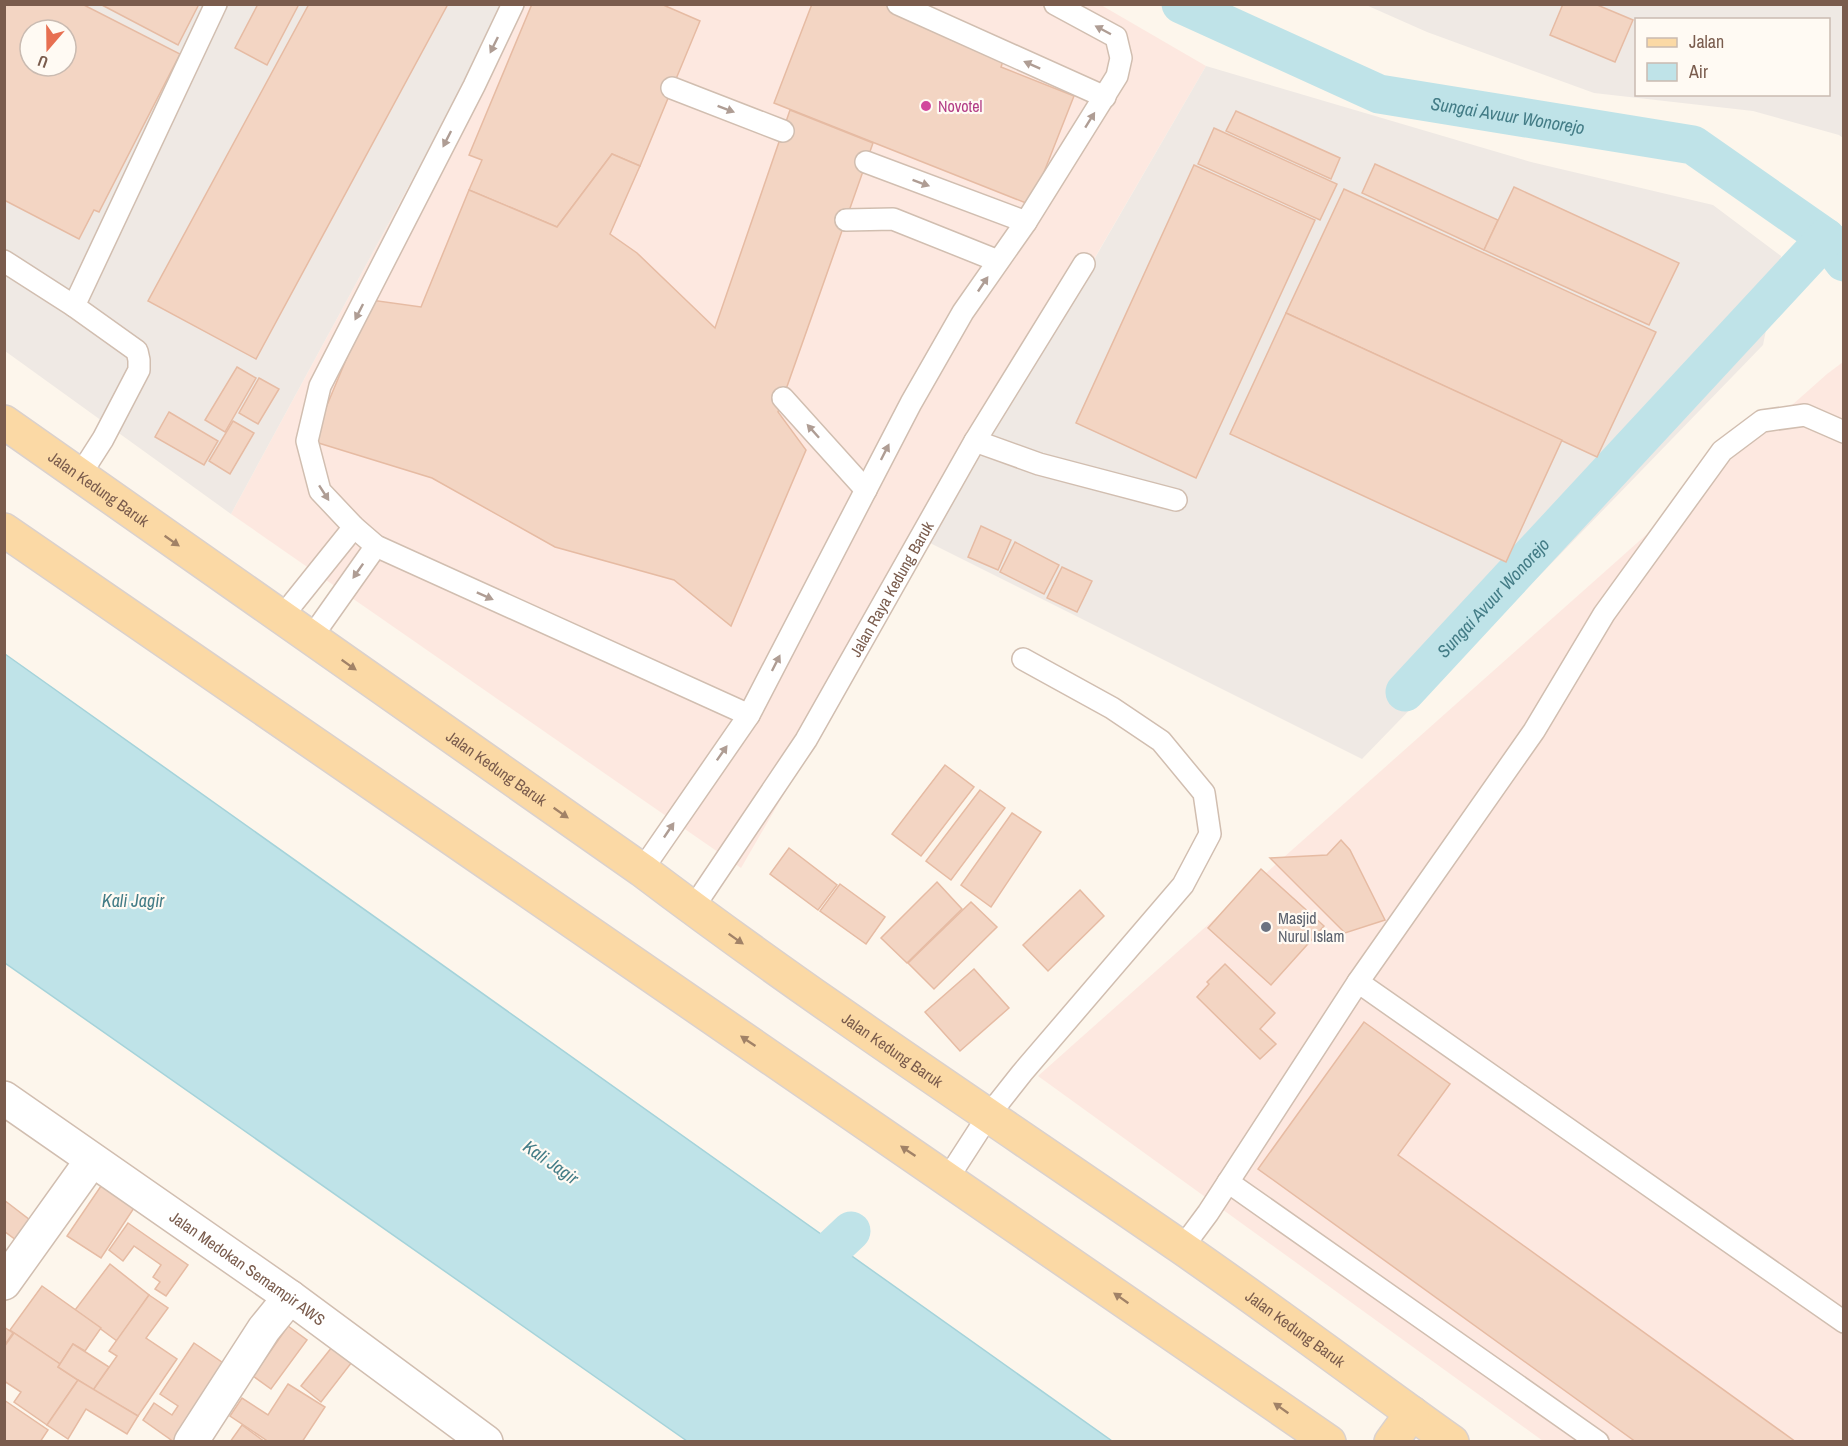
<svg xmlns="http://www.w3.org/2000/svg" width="1848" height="1446" font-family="'Archivo Narrow',sans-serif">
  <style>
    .commercial { fill: #fde8e0 }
    .industrial { fill: #efe9e4; fill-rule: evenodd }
    .water { fill: #bfe3e8; stroke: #a5d3da; stroke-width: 1.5 }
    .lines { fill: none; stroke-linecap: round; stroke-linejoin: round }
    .canal { stroke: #bfe3e8; stroke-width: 39 }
    .building { fill: #f3d5c3; stroke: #e6bba3; stroke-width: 1.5; fill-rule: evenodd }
    .service-casing { stroke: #d1beb0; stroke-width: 24 }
    .minor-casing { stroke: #d1beb0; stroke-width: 36 }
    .tertiary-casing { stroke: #d1beb0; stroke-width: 36 }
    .primary-casing { stroke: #dad1cd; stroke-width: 36 }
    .service { stroke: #fff; stroke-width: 21 }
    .minor { stroke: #fff; stroke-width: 33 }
    .tertiary { stroke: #fff; stroke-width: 33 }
    .primary { stroke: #fbd9a5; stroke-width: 33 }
    .oneway { fill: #af9d94 }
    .oneway2 { fill: #a18267 }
    .hotel-dot { fill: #d1479c; stroke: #fffaf3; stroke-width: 2 }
    .worship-dot { fill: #6b7280; stroke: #fffaf3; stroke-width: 2 }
    .labels { text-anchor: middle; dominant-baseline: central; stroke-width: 4.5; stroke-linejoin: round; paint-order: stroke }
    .hotel-label { font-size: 16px; fill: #b23c85; stroke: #fffaf3; text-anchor: start }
    .street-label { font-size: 16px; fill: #7a5c4d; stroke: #fffaf3 }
    .worship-label { font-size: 16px; fill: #5b616d; stroke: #fffaf3; text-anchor: start }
    .water-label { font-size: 18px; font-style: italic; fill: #437c86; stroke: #fffaf3 }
  </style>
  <rect width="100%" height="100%" fill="#fdf6ec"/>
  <!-- commercial -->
  <g class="commercial">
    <polygon points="507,5 1101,5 1206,66 741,868 231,514"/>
    <polygon points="1843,362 1843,1441 1543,1441 1038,1076 1827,374"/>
  </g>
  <!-- industrial -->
  <g class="industrial">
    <path d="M5,5H507L231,514L5,351ZM30,30H66V66H30Z"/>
    <path d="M1366,5H1843V138L1839,135L1753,111L1594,93L1427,32ZM1636,20H1828V94H1636Z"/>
    <polygon points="1206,66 1531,162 1713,205 1781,256 1763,345 1362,759 930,543"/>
  </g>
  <!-- water -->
  <polygon class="water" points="5,654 1112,1441 687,1441 5,963"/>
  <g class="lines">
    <!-- canal -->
    <g class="canal">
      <path id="s1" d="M1181,4L1379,94L1693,145L1826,238L1844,262"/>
      <path id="s2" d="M1405,692L1826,238"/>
      <polyline points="798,1281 851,1231"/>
    </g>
  </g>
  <!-- building -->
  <g class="building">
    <path d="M4,4H82L180,54L99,212L94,210L79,239L4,200ZM30,30H66V66H30Z"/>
    <polygon points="100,4 199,4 178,45"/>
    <polygon points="258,4 299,4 267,65 235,48"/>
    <polygon points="309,4 448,4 256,359 148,301"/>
    <polygon points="532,4 661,4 700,21 640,166 612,154 557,227 469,190 482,160 469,155"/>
    <polygon points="812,4 883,4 1006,53 1001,67 1074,96 1031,205 774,103"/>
    <polygon points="1563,4 1595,4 1633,20 1615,62 1550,35"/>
    <polygon points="790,110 873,143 778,412 806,450 731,626 674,580 555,547 432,478 312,441 371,300 421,307 469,190 557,227 612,154 640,166 610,234 637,253 715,328"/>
    <polygon points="1236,111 1340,158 1331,179 1226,131"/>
    <polygon points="1214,128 1337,184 1320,220 1198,164"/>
    <polygon points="1375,164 1498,220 1484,250 1362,193"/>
    <polygon points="1194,165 1315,220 1196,478 1076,423"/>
    <polygon points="1514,187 1679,263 1649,325 1484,250"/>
    <polygon points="1344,189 1656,332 1597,457 1286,313"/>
    <polygon points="1286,313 1562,440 1506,562 1230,434"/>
    <polygon points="237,367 256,378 225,432 205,420"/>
    <polygon points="259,378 279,389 258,424 239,413"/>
    <polygon points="169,412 218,441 204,465 155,437"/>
    <polygon points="233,421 254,433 230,474 209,461"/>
    <polygon points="981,526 1011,540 998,570 968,557"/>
    <polygon points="1015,542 1059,565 1044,594 1000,572"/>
    <polygon points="1062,567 1092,581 1077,612 1047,598"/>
    <polygon points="945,765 974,787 921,856 892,834"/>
    <polygon points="980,790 1005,808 951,880 926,861"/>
    <polygon points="1012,813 1041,832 991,907 961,885"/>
    <polygon points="1341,840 1350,850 1385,920 1345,933 1270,858 1327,855"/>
    <polygon points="789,848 837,885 818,910 770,874"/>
    <polygon points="1261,869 1324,926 1271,985 1208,928"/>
    <polygon points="937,882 962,909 907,963 881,938"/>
    <polygon points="840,884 885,917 866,944 820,911"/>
    <polygon points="1080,890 1104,916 1048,971 1023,945"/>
    <polygon points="971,902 997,927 934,989 908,963"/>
    <polygon points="1225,964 1275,1013 1260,1029 1276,1044 1260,1059 1197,997 1209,984 1207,982"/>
    <polygon points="974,969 1009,1008 960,1051 925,1012"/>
    <polygon points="1364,1022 1450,1084 1398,1155 1796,1442 1636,1442 1258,1169"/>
    <polygon points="101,1186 134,1208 101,1258 67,1236"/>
    <polygon points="4,1200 39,1227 24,1246 4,1231"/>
    <polygon points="128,1223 188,1265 166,1296 155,1289 160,1282 153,1277 161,1265 134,1246 123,1261 109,1250"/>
    <polygon points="110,1264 149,1295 117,1341 75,1310"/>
    <polygon points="42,1286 101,1328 85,1351 73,1344 60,1364 10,1330"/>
    <polygon points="149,1295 168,1308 146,1338 177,1359 138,1416 93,1390 117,1356 109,1351"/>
    <polygon points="288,1326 307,1340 271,1389 253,1376"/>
    <polygon points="4,1327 13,1333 4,1346"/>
    <polygon points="14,1333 60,1364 58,1367 78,1380 47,1425 14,1402 21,1392 4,1381 4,1347"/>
    <polygon points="194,1343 232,1369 183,1442 174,1442 143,1420 154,1403 172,1415 178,1406 160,1394"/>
    <polygon points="73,1344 109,1367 93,1390 58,1367"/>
    <polygon points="332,1347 352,1362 321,1402 301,1386"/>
    <polygon points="78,1380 138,1416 127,1434 86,1409 68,1439 47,1425"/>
    <polygon points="288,1384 325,1407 302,1442 269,1442 230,1416 242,1398 268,1415"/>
    <polygon points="4,1400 48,1430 40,1442 4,1442"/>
    <polygon points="242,1425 265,1442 230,1442"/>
  </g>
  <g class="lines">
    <defs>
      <g id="service">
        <polyline points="513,4 474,86 320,386 307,441 320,491 354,527 376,546 749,715"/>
        <polyline points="898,4 1105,97"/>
        <polyline points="672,88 783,131"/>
        <polyline points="866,162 1026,222"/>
        <polyline points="846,220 893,219 998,261"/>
        <polyline points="4,261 74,306"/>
        <polyline points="783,398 866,490"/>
        <polyline points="975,441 1039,464 1176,500"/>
        <polyline points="80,475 103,439 139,370 139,360 137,351 74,306 216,4"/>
        <polyline points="281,618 354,527"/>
        <polyline points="311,638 376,546"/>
        <polyline points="642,870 749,715 911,403 963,312 1026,222 1117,76 1121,58 1116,37 1055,4"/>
        <path id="s3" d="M693,908L806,740L975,441L1084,264"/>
        <polyline points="1358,982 1534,731 1604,614 1722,451 1762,421 1805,415 1844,432"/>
        <polyline points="948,1178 988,1116 1022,1073 1183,885 1210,834 1204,793 1161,741 1112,708 1023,659"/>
        <polyline points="1228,1182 1598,1442"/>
        <polyline points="1182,1248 1208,1213 1358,982 1844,1322"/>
      </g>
      <g id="minor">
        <polyline points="4,1283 92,1160"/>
        <polyline points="191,1442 264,1329 290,1297"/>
      </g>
      <g id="tertiary">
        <path id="s4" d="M4,1098L290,1297L486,1442"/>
      </g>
      <g id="primary">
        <path id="s5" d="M4,422L642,870C816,1002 1000,1122 1181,1247C1272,1310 1361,1377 1452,1442"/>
        <polyline points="4,530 1329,1442"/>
        <polyline points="1391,1442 1412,1413"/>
      </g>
    </defs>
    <!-- service casing -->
    <use href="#service" class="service-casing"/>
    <!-- minor casing -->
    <use href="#minor" class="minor-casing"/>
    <!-- tertiary casing -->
    <use href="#tertiary" class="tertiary-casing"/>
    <!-- primary casing -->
    <use href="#primary" class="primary-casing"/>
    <!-- service -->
    <use href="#service" class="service"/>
    <!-- minor -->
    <use href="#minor" class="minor"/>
    <!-- tertiary -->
    <use href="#tertiary" class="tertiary"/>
    <!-- primary -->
    <use href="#primary" class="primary"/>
  </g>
  <!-- one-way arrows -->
  <defs><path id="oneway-solid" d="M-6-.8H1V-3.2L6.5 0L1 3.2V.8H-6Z" transform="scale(1.5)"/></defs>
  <g class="oneway">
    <use href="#oneway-solid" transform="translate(1103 30) rotate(-152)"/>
    <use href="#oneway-solid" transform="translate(494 45) rotate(116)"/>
    <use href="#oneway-solid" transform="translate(1032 65) rotate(-156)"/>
    <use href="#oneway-solid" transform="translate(726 109) rotate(21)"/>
    <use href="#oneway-solid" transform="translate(1090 120) rotate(-58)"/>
    <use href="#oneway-solid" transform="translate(447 139) rotate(117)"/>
    <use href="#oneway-solid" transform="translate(921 183) rotate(20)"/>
    <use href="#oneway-solid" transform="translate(983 284) rotate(-56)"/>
    <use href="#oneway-solid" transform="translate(359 312) rotate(117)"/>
    <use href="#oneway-solid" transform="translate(813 431) rotate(-132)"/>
    <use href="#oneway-solid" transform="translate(885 452) rotate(-63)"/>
    <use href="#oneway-solid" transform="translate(324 493) rotate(57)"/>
    <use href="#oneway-solid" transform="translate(358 571) rotate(125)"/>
    <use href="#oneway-solid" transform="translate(485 596) rotate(24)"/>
    <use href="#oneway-solid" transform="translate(776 663) rotate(-63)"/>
    <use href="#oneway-solid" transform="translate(722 753) rotate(-55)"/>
    <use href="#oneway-solid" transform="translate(669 830) rotate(-56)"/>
  </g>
  <g class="oneway2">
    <use href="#oneway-solid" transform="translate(172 541) rotate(35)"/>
    <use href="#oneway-solid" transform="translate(349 665) rotate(35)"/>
    <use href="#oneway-solid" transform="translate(561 813) rotate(35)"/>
    <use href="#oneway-solid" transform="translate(736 939) rotate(35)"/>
    <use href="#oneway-solid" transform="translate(748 1041) rotate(-146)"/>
    <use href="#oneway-solid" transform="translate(908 1151) rotate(-146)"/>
    <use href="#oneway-solid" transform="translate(1121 1298) rotate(-145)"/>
    <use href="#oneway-solid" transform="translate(1281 1408) rotate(-145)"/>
  </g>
  <!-- markers -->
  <circle class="hotel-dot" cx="926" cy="106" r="6"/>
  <circle class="worship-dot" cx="1266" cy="927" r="6"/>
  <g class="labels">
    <!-- hotel labels -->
    <g class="hotel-label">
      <text x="938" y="106">Novotel</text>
    </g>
    <!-- street labels -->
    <g class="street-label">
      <text stroke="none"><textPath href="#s5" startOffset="116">Jalan Kedung Baruk</textPath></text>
      <text stroke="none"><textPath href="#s3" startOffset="376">Jalan Raya Kedung Baruk</textPath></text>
      <text stroke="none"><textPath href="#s5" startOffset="602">Jalan Kedung Baruk</textPath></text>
      <text stroke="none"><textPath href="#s5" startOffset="1088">Jalan Kedung Baruk</textPath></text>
      <text stroke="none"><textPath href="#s4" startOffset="297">Jalan Medokan Semampir AWS</textPath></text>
      <text stroke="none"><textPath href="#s5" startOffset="1578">Jalan Kedung Baruk</textPath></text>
    </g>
    <!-- worship labels -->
    <g class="worship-label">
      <text x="1278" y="918">Masjid<tspan x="1278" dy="18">Nurul Islam</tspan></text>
    </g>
    <!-- water labels -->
    <g class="water-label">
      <text stroke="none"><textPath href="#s1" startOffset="348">Sungai Avuur Wonorejo</textPath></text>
      <text stroke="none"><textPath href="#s2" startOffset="129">Sungai Avuur Wonorejo</textPath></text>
      <text x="133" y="900">Kali Jagir</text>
      <text transform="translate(551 1162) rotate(35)">Kali Jagir</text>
    </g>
  </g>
  <!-- border -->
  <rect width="1848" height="1446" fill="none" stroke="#7a5c4d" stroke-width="12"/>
  <!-- legend -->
  <rect x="1635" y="18" width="195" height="78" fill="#fffaf3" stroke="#cabbb1" stroke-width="1.5"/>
  <rect x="1647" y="38" width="30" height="9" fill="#fbd9a5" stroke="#cabbb1" stroke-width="1.5"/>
  <text x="1689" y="48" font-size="18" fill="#7a5c4d">Jalan</text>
  <rect x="1647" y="63" width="30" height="18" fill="#bfe3e8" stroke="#cabbb1" stroke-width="1.5"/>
  <text x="1689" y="78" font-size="18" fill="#7a5c4d">Air</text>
  <!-- north arrow -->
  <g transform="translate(48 48) rotate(200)"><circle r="28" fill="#fffaf3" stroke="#cabbb1" stroke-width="1.5"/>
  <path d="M0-4.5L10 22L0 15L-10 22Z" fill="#e76f51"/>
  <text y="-9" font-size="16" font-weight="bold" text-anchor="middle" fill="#7a5c4d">U</text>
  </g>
</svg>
